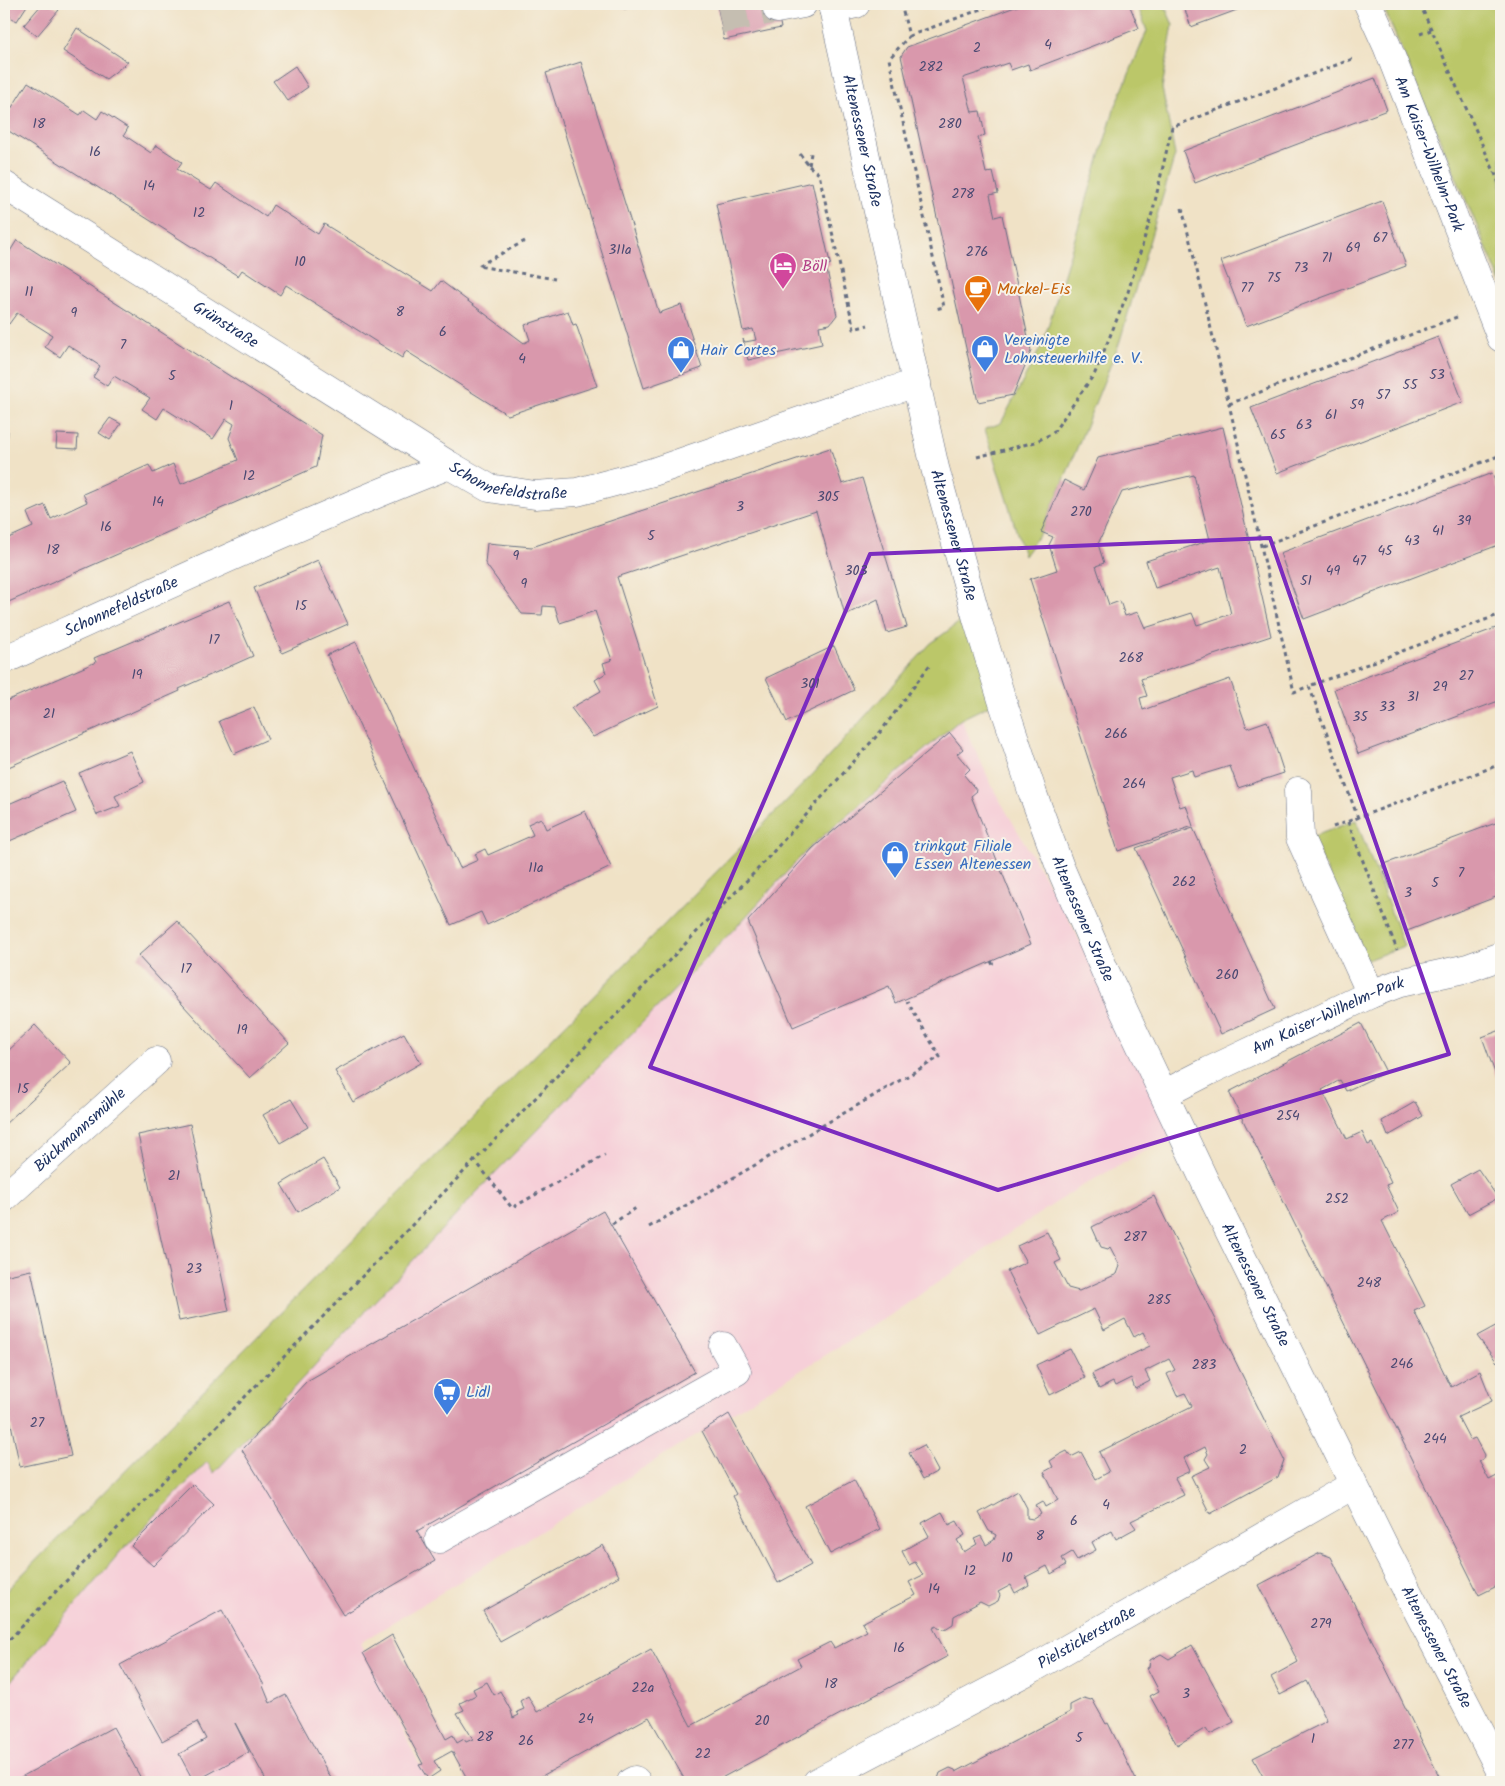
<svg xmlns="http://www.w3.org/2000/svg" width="1505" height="1786" font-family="Kalam,sans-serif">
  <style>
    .built { fill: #f6cfd8 }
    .green { fill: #bbc769; stroke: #6b7b64 }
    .building { fill: #d998ac; fill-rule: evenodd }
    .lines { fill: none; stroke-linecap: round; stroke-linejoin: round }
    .minor-tunnel { stroke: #c5beb1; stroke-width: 28; stroke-dasharray: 28 14; stroke-linecap: butt }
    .minor-casing { stroke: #666e82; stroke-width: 29 }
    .major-casing { stroke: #666e82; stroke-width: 29 }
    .path { stroke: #666e82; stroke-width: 3; stroke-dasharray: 4 4; stroke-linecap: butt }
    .minor { stroke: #fff; stroke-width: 28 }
    .major { stroke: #fff; stroke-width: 28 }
    .marked { fill: none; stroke: #7b2cbf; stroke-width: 4; stroke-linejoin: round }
    .labels { text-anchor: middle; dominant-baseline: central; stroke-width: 4; stroke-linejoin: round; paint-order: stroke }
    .number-label { font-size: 14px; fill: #4a4972 }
    .street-label { font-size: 16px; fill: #1b2f5e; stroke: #f7f3e8 }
    .hotel-label { font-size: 16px; fill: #b23c85; stroke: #f7f3e8; text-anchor: start }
    .food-label { font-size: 16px; fill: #c56008; stroke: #f7f3e8; text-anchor: start }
    .shop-label { font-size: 16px; fill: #366cbe; stroke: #f7f3e8; text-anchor: start }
  </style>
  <rect width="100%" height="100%" fill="#f7f3e8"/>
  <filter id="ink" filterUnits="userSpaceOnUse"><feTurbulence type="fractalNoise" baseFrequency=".02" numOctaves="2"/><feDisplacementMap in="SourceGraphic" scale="10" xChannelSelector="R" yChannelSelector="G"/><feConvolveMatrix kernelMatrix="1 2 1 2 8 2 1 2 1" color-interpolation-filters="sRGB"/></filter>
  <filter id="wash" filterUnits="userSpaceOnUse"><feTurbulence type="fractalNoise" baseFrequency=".0096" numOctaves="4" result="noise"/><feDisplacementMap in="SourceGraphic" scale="20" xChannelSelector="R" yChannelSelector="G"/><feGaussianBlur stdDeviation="1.12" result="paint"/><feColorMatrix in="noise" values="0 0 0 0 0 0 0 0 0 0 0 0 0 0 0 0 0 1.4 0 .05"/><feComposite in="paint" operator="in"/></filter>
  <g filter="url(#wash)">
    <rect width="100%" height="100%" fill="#f0e2c6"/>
    <!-- built -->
    <polygon class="built" points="961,719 995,792 1069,919 1175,1134 1075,1190 1011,1232 892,1314 360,1643 428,1782 4,1782 4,1689 121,1551 207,1462 214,1473 490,1178 740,923 810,847"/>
    <!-- green -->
    <g class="green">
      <polygon points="1137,4 1164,4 1173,25 1162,88 1175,155 1119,344 1064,480 1041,532 1024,556 985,429 1001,423 1043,343 1114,110 1147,31"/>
      <polygon points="1382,4 1501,4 1501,283 1495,268"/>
      <polygon points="969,615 996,702 961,719 810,847 740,923 490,1178 214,1473 207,1462 121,1551 4,1689 4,1593 815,772 930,644"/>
      <polygon points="1356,820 1404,946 1367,960 1312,837"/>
    </g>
    <g id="blocks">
      <!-- building -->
      <g class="building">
        <polygon points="4,4 28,4 17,21 4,13"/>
        <polygon points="42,4 51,4 59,10 37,36 24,25"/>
        <polygon points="623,4 649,4 649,5 624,9"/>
        <polygon points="717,4 776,4 781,28 724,40"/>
        <polygon points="1023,4 1129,4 1139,28 1030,70 1028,64 1011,70 1008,63 963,78 972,112 980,111 985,135 978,137 986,173 993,172 998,193 990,195 995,217 1002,215 1031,351 1013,395 978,402 901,56 907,47"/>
        <polygon points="1183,4 1253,4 1191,27"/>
        <polygon points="77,28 128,62 106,79 63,51"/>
        <polygon points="581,62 659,313 681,305 702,368 644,388 546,73"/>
        <polygon points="295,66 308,87 288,101 273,81"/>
        <polygon points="1375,78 1387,110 1195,183 1183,151"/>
        <polygon points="28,82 80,115 84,110 97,119 102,111 128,128 124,135 151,153 156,145 182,162 177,169 211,190 216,183 266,217 273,205 318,234 324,224 433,291 441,281 524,343 530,340 525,325 568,311 573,325 576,324 597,386 508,415 406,351 402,358 286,285 280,295 242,270 238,276 4,128 4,120"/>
        <polygon points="812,182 830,263 831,264 826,266 837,315 830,324 819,326 822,344 748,360 743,339 745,342 756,340 753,329 743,331 716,204"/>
        <polygon points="1382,201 1406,266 1246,326 1221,261"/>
        <polygon points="17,240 322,435 316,467 4,604 4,540 33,527 27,513 45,505 51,519 87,502 83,494 149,465 153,473 173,464 181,484 238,460 229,438 234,424 226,419 213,439 164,408 157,419 142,409 150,398 114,376 107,386 93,377 100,366 68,345 60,357 45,347 52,335 17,313 9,324 4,321 4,261"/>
        <polygon points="1438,337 1463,402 1277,473 1251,408"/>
        <polygon points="110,418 121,424 110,440 99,433"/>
        <path d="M1223,427L1271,636L1141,679L1147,696L1140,698L1143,710L1230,679L1247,728L1267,721L1284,773L1238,788L1230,766L1194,777L1192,770L1170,777L1180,807L1186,805L1193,826L1118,851L1030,579L1057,570L1049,545L1053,537L1041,532L1064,480L1084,490L1098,458ZM1194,475L1210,540L1146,561L1155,588L1220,567L1231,614L1197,625L1192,613L1145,628L1138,612L1125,616L1120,601L1109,605L1096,566L1104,563L1098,544L1122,492Z"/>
        <polygon points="4,430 8,431 7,445 4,444"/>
        <polygon points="57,434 78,435 77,449 56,448"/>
        <polygon points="830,448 842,484 862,478 907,627 887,633 878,599 845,615 816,511 617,577 658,706 593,737 571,708 601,691 595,680 606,673 603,663 612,660 595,611 560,623 555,607 543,606 542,615 522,614 485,563 487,543 532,547"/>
        <polygon points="1492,473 1501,497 1501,544 1304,619 1280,553"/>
        <polygon points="318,560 348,624 282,653 254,588"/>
        <polygon points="229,601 253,656 179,689 180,691 4,769 4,702 96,662 94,658"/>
        <polygon points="1501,626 1501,700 1358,754 1334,689"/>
        <polygon points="356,642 460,868 478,860 475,854 485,849 488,855 533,835 528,824 541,818 546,829 585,811 611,867 487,925 481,912 451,925 327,655"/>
        <polygon points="834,646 854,690 787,722 766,678"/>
        <polygon points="254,707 268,739 234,754 219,721"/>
        <polygon points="950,733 963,749 957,754 970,769 964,775 977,791 971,796 1031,944 896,1003 889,986 793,1027 748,921 813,848"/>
        <polygon points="130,751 144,782 115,796 120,806 97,815 79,773"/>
        <polygon points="62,781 76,812 5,843 4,839 4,806"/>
        <polygon points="1501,821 1501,895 1407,931 1382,865"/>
        <polygon points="1193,828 1275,1009 1221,1034 1136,848"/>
        <polygon points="177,921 289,1043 250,1078 138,956"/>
        <polygon points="1361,1023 1386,1072 1346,1091 1340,1080 1322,1090 1347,1139 1362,1132 1368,1145 1372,1143 1391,1183 1386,1185 1399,1212 1382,1221 1425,1306 1414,1311 1451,1387 1480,1371 1492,1401 1458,1417 1470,1440 1475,1438 1484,1455 1483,1459 1479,1461 1489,1480 1501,1474 1501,1584 1479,1595 1229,1092"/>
        <polygon points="35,1025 71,1063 4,1125 4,1055"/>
        <polygon points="1501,1030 1501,1084 1499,1084 1482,1037"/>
        <polygon points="404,1033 421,1063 353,1102 335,1071"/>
        <polygon points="291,1099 308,1127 280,1143 263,1115"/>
        <polygon points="1415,1102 1423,1116 1388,1136 1382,1121"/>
        <polygon points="190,1124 229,1311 179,1321 138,1135"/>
        <polygon points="323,1159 340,1187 298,1212 281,1184"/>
        <polygon points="1478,1169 1498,1198 1468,1214 1451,1184"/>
        <polygon points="1154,1196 1284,1460 1278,1477 1210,1514 1191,1476 1210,1467 1205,1459 1208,1454 1205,1447 1184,1458 1190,1471 1175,1478 1184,1495 1131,1521 1136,1528 1116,1539 1112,1531 1092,1542 1096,1550 1077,1560 1072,1552 1062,1558 1066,1565 1051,1574 1047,1566 1026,1577 1029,1585 1015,1593 1011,1585 998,1592 1000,1595 998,1601 988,1606 980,1602 954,1616 953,1624 945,1629 938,1628 937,1626 933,1628 948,1656 714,1782 686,1782 649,1717 531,1782 469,1782 452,1751 434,1761 440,1771 428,1779 419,1765 423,1764 363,1653 392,1635 446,1739 453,1735 457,1743 464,1739 466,1742 473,1739 457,1713 464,1710 460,1703 476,1695 473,1689 487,1682 494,1695 500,1691 511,1711 513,1718 519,1715 517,1712 524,1709 520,1701 528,1696 537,1712 651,1649 680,1702 679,1703 691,1726 801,1666 797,1659 830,1642 834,1648 867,1631 862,1623 916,1595 909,1582 923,1575 915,1562 909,1565 902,1551 929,1536 922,1523 942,1512 949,1525 957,1521 965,1535 957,1540 964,1552 977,1544 974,1539 981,1536 986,1545 994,1540 996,1535 989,1531 979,1513 1018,1491 1027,1508 1027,1518 1033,1519 1041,1514 1036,1505 1043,1501 1046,1507 1058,1500 1044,1472 1053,1467 1050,1461 1059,1455 1067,1451 1071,1457 1081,1452 1096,1479 1109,1472 1099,1452 1192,1406 1185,1393 1177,1396 1167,1374 1175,1370 1169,1359 1145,1371 1150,1381 1135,1389 1131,1378 1115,1386 1113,1382 1099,1389 1092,1374 1150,1346 1143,1332 1134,1337 1125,1319 1104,1330 1094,1309 1040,1335 1007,1271 1026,1262 1017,1246 1047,1232 1061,1260 1055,1263 1068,1288 1079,1291 1117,1274 1120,1266 1110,1247 1108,1249 1101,1247 1092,1227"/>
        <polygon points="603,1211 695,1372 417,1531 435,1561 343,1615 242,1450 307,1381"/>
        <polygon points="31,1270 71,1456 20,1467 4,1390 4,1276"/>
        <polygon points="1501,1323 1501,1359 1497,1362 1477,1336"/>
        <polygon points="1070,1349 1085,1378 1050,1395 1036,1365"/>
        <polygon points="729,1414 811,1565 778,1583 733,1496 736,1494 702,1431"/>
        <polygon points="924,1445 938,1471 923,1479 909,1453"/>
        <polygon points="854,1480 880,1529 830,1554 805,1506"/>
        <polygon points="193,1484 214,1504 153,1566 131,1546"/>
        <polygon points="603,1545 619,1576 500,1642 483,1611"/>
        <polygon points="1320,1553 1331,1557 1442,1782 1266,1782 1253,1758 1327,1721 1307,1681 1280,1695 1271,1677 1298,1662 1259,1585"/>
        <polygon points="222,1610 264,1685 263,1686 270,1703 286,1695 333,1782 267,1782 235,1723 249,1752 194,1782 179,1754 206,1739 197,1722 162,1741 120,1665"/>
        <polygon points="1192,1645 1234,1722 1210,1734 1206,1728 1177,1745 1150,1696 1159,1691 1147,1668 1149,1667 1150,1660 1161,1654 1169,1659"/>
        <polygon points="1084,1698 1091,1700 1092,1699 1106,1724 1108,1723 1137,1782 940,1782 938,1779 940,1773 950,1768 955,1770 956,1772 1070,1712 1070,1705"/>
        <polygon points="113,1727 143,1782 12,1782"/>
      </g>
    </g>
  </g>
  <g filter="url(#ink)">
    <use href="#blocks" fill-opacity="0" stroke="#666e82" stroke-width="1"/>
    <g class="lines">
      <!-- minor-tunnel -->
      <polyline class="minor-tunnel" points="720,20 777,9"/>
      <defs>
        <g id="minor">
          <path id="s1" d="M1368,4L1387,46L1501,338"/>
          <polyline points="777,9 803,4"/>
          <polyline points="833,9 856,4"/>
          <path id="s2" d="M4,185L449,465L489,488L535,495L577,492L653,472L858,401L917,383"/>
          <path id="s3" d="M4,660C151,593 298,524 449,465"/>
          <polyline points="1298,791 1300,838 1371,994"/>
          <path id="s4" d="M1164,1094L1209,1071L1371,994L1400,983L1468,968L1501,956"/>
          <path id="s5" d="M4,1198L156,1061"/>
          <polyline points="439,1539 737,1371 723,1346"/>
          <polyline points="631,1782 635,1780 637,1782"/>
          <path id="s6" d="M817,1782L1037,1666L1353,1485"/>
        </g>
        <g id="major">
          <path id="s7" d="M832,4L935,468L977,619L1003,703L1033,794L1060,867L1105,971L1209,1190L1385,1548L1501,1772"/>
        </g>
      </defs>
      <!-- minor casing -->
      <use href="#minor" class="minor-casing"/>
      <!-- major casing -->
      <use href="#major" class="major-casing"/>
      <!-- path -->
      <g class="path">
        <polyline points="901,4 909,36 889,59 944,307 935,309"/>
        <polyline points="1420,4 1501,187"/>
        <polyline points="1420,34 1431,30"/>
        <polyline points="909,36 995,4"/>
        <polyline points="800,154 809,166 811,153"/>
        <polyline points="809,166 819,174 854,329 868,325"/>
        <polyline points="1182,208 1229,404 1294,692 1309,686"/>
        <polyline points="525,241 478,266 555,279"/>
        <polyline points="1229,404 1457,317"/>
        <polyline points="977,457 1035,442 1053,433 1095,373 1128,292 1153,210 1172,127 1355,58"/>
        <polyline points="1262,546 1501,455"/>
        <polyline points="1358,818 1309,686 1501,614"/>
        <polyline points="1348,822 1397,950"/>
        <polyline points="1333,827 1501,764"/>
        <polyline points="991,961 993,965"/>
        <polyline points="474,1159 512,1208 605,1155"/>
        <polyline points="612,1224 636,1208"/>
        <polyline points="649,1227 940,1057 907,1001"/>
        <polyline points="4,1645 756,871 882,730 929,666"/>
      </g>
      <!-- minor -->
      <use href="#minor" class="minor"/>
      <!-- major -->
      <use href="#major" class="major"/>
    </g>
  </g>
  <!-- marked area -->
  <path class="marked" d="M1270,538L1449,1054L998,1190L650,1067L870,554Z"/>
  <!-- icons -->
  <defs>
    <symbol id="hotel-pin" viewBox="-11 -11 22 30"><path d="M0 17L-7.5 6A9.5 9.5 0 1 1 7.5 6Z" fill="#d1479c" stroke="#f7f3e8"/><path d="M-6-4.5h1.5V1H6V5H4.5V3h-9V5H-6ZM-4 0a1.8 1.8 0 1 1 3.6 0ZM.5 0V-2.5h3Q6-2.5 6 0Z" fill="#fff"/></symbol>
    <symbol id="cafe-pin" viewBox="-11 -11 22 30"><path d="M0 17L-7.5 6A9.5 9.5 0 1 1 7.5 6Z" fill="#e8710a" stroke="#f7f3e8"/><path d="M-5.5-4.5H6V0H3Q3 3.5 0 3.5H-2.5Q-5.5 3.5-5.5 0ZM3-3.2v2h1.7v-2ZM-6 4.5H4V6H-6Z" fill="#fff"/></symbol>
    <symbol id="shop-pin" viewBox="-11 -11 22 30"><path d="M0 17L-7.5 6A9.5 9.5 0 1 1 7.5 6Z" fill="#3f7fe0" stroke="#f7f3e8"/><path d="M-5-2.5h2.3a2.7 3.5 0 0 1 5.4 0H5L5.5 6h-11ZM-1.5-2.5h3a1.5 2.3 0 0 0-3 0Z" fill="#fff"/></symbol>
    <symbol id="supermarket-pin" viewBox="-11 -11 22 30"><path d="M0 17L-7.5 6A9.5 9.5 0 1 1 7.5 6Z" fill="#3f7fe0" stroke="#f7f3e8"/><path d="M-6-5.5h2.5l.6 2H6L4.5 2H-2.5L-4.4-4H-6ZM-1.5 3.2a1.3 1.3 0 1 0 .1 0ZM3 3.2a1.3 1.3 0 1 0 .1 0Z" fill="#fff"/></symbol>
  </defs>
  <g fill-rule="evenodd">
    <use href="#hotel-pin" x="767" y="250" width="32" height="43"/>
    <use href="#cafe-pin" x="962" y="273" width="32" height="43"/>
    <use href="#shop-pin" x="969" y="333" width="32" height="43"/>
    <use href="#shop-pin" x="665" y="334" width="32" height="43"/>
    <use href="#shop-pin" x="879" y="839" width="32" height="43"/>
    <use href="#supermarket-pin" x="431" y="1376" width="32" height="43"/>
  </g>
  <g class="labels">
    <!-- number labels -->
    <g class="number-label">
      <text x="1048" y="45">4</text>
      <text x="977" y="48">2</text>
      <text x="931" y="67">282</text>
      <text x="39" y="124">18</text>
      <text x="950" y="124">280</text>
      <text x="95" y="152">16</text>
      <text x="149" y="186">14</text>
      <text x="963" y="194">278</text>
      <text x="199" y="213">12</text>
      <text x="1380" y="238">67</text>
      <text x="1353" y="248">69</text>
      <text x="620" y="250">311a</text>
      <text x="977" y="252">276</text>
      <text x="1327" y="258">71</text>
      <text x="300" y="262">10</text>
      <text x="1301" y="268">73</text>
      <text x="1274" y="278">75</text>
      <text x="1247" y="288">77</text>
      <text x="29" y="292">11</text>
      <text x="400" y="312">8</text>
      <text x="74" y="313">9</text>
      <text x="443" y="332">6</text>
      <text x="123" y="345">7</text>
      <text x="522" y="359">4</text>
      <text x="1437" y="375">53</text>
      <text x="172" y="376">5</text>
      <text x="1410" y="385">55</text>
      <text x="1383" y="395">57</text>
      <text x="1357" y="405">59</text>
      <text x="231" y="406">1</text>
      <text x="1331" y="415">61</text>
      <text x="1304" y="425">63</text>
      <text x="1278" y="435">65</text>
      <text x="249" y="476">12</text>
      <text x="828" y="497">305</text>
      <text x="158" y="502">14</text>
      <text x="740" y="507">3</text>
      <text x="1081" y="512">270</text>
      <text x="1464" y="521">39</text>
      <text x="106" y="527">16</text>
      <text x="1438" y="531">41</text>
      <text x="651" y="536">5</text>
      <text x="1412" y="541">43</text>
      <text x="53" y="550">18</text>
      <text x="1385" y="551">45</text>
      <text x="516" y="556">9</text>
      <text x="1359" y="561">47</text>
      <text x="856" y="571">303</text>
      <text x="1333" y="571">49</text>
      <text x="1306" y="581">51</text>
      <text x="524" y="584">9</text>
      <text x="301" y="606">15</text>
      <text x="214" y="640">17</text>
      <text x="1131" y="658">268</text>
      <text x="137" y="675">19</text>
      <text x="1466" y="676">27</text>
      <text x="810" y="684">301</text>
      <text x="1440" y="687">29</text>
      <text x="1413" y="697">31</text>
      <text x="1387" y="707">33</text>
      <text x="49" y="714">21</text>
      <text x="1360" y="717">35</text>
      <text x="1116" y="734">266</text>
      <text x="1134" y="784">264</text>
      <text x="536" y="868">11a</text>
      <text x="1461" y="873">7</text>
      <text x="1184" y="882">262</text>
      <text x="1435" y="883">5</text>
      <text x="1408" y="893">3</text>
      <text x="186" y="969">17</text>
      <text x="1227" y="975">260</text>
      <text x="242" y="1030">19</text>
      <text x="23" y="1089">15</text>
      <text x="1288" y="1116">254</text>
      <text x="174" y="1176">21</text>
      <text x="1337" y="1199">252</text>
      <text x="1135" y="1237">287</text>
      <text x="194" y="1269">23</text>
      <text x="1369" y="1283">248</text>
      <text x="1159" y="1300">285</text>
      <text x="1402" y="1364">246</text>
      <text x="1204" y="1365">283</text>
      <text x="37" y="1423">27</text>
      <text x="1435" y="1439">244</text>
      <text x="1243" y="1450">2</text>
      <text x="1106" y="1505">4</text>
      <text x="1074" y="1521">6</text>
      <text x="1040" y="1536">8</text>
      <text x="1007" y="1558">10</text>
      <text x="970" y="1571">12</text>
      <text x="934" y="1589">14</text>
      <text x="1321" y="1624">279</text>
      <text x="899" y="1648">16</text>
      <text x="831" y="1684">18</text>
      <text x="643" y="1688">22a</text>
      <text x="1186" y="1694">3</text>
      <text x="586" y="1719">24</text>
      <text x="762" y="1721">20</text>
      <text x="485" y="1737">28</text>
      <text x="1079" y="1738">5</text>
      <text x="1313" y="1739">1</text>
      <text x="526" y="1741">26</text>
      <text x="1403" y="1745">277</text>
      <text x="703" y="1754">22</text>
    </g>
    <!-- street labels -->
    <g class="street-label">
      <text stroke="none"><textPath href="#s7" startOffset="140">Altenessener Straße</textPath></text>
      <text stroke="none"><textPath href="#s1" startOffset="162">Am Kaiser-Wilhelm-Park</textPath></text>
      <text stroke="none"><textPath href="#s2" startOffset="262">Grünstraße</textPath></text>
      <text stroke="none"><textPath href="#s2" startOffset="589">Schonnefeldstraße</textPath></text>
      <text stroke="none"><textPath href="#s7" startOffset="545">Altenessener Straße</textPath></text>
      <text stroke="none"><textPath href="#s3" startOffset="129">Schonnefeldstraße</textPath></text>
      <text stroke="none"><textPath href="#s7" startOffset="950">Altenessener Straße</textPath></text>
      <text stroke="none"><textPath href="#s4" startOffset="182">Am Kaiser-Wilhelm-Park</textPath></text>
      <text stroke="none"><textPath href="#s5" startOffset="102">Bückmannsmühle</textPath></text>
      <text stroke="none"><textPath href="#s7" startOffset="1355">Altenessener Straße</textPath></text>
      <text stroke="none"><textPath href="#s6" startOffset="306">Pielstickerstraße</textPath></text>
      <text stroke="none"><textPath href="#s7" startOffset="1760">Altenessener Straße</textPath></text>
    </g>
    <!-- hotel labels -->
    <g class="hotel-label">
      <text x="802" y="266">Böll</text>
    </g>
    <!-- food labels -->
    <g class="food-label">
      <text x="997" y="289">Muckel-Eis</text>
    </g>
    <!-- shop labels -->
    <g class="shop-label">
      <text x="1004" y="340">Vereinigte<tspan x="1004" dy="18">Lohnsteuerhilfe e. V.</tspan></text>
      <text x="700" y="350">Hair Cortes</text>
      <text x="914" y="846">trinkgut Filiale<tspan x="914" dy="18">Essen Altenessen</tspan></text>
      <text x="466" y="1392">Lidl</text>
    </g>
  </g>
  <!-- margin -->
  <rect width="1505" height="1786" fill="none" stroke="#f7f3e8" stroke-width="20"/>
</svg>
